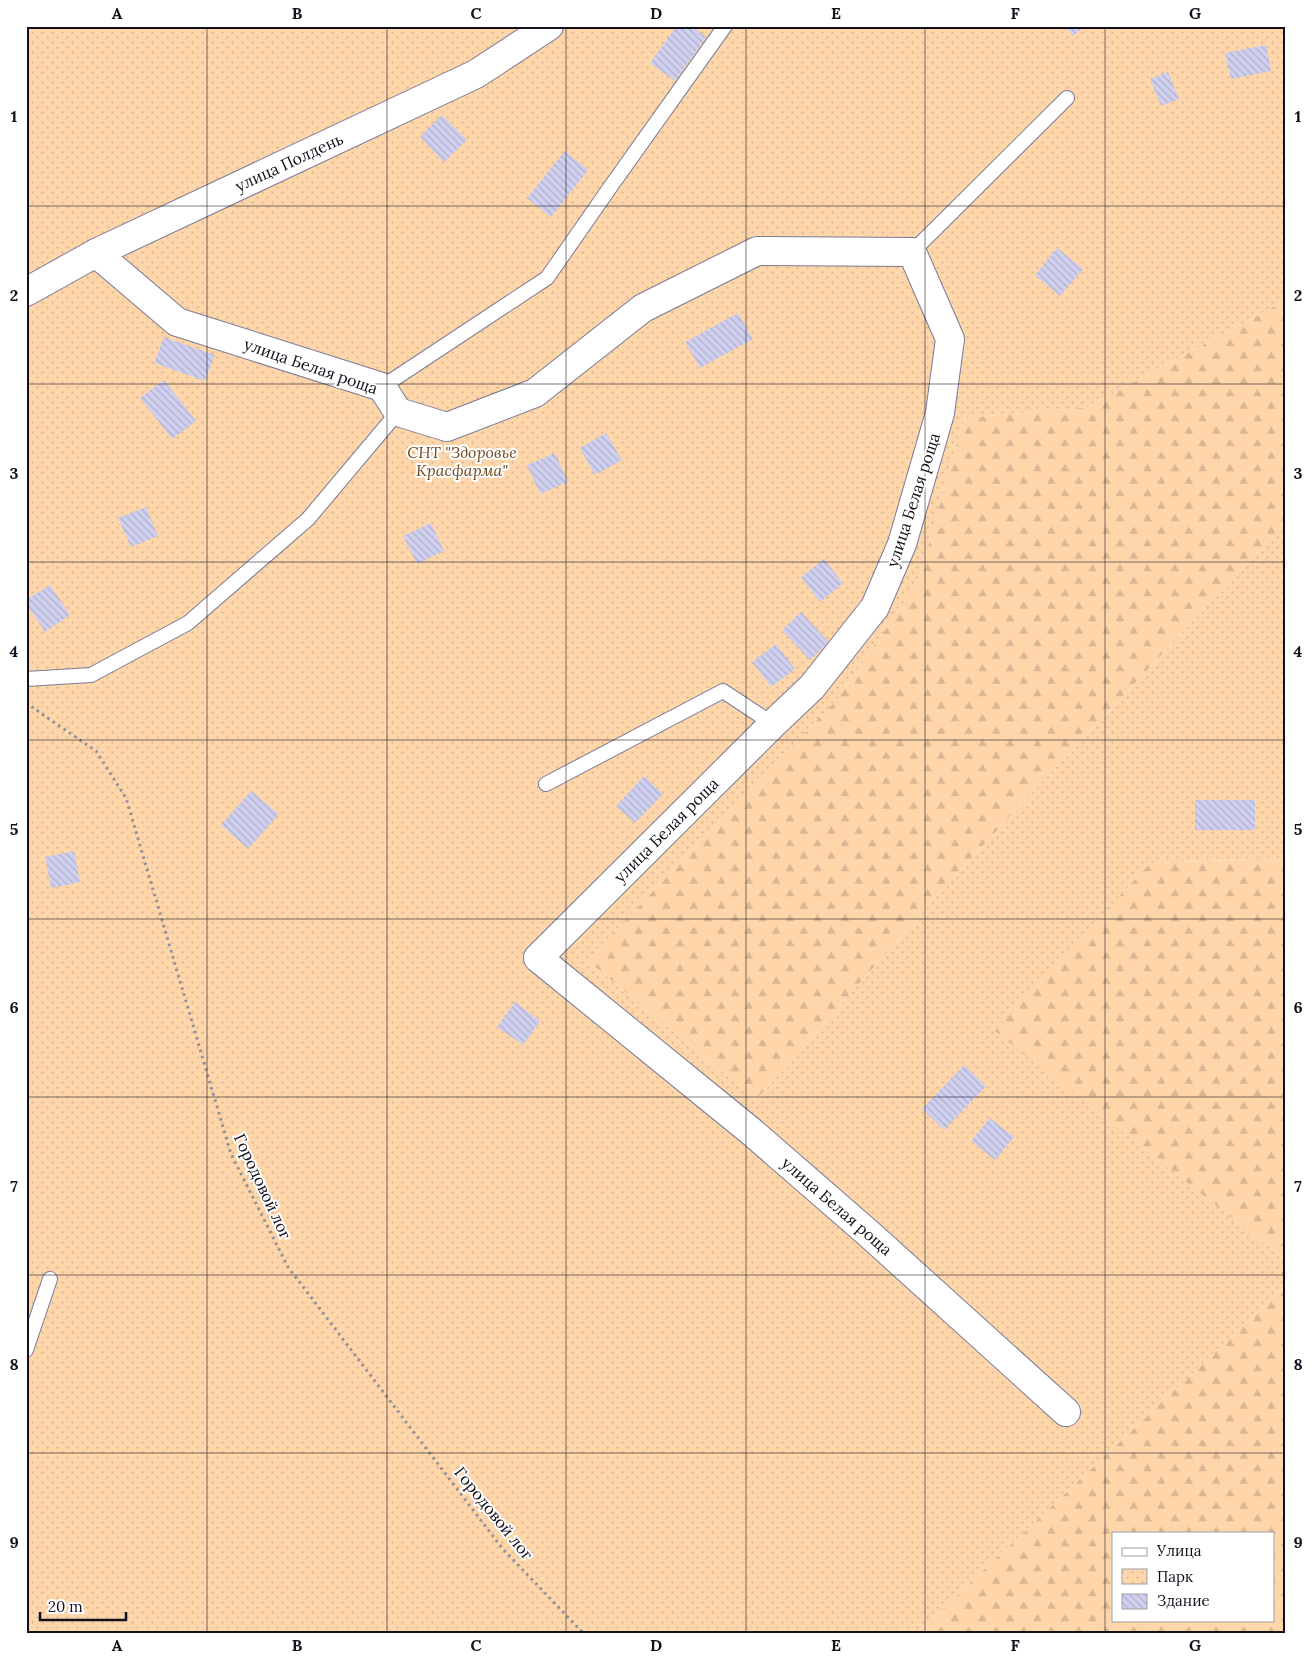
<svg xmlns="http://www.w3.org/2000/svg" width="1312" height="1659" font-family="Lora,serif">
  <style>
    .forest { fill: url(#forest-firs); fill-rule: evenodd }
    .park { fill: url(#park-dots) }
    .building { fill: url(#building-back-hatch) }
    .lines { fill: none; stroke-linecap: round; stroke-linejoin: round }
    .service-casing { stroke: #7a7a97; stroke-width: 16 }
    .minor-casing { stroke: #7a7a97; stroke-width: 30 }
    .path { stroke: #91919a; stroke-width: 3; stroke-dasharray: 2.5 4; stroke-linecap: butt }
    .service { stroke: #fff; stroke-width: 14 }
    .minor { stroke: #fff; stroke-width: 28 }
    .grid { fill: none; stroke: #11101b; stroke-width: 1; stroke-opacity: 0.55 }
    .labels { text-anchor: middle; dominant-baseline: central; stroke-width: 4; stroke-linejoin: round; paint-order: stroke }
    .street-label { font-size: 16px; fill: #11101b; stroke: #fff }
    .park-label { font-size: 16px; font-style: italic; fill: #6e4c21; stroke: #fff }
    .neatline { fill: none; stroke: #11101b; stroke-width: 2 }
    .grid-label { font-size: 16px; text-anchor: middle; font-weight: bold; fill: #11101b }
  </style>
  <defs>
    <pattern id="forest-firs" width="22" height="20" patternUnits="userSpaceOnUse" patternTransform="scale(1.25)"><rect width="22" height="20" fill="#fed6aa"/><path d="M5 1l3.5 6h-7zM16 11l3.5 6h-7z" fill="#d9b792"/></pattern>
    <pattern id="park-dots" width="8" height="8" patternUnits="userSpaceOnUse" patternTransform="scale(1.25)"><rect width="8" height="8" fill="#fed6aa"/><path d="M2 2h.1M6 6h.1" fill="none" stroke="#d9b792" stroke-width="1.8" stroke-linecap="round"/></pattern>
    <pattern id="building-back-hatch" width="6" height="6" patternUnits="userSpaceOnUse" patternTransform="scale(1.25)"><rect width="6" height="6" fill="#cfcfef"/><path d="M-1 5l2 2M0 0l6 6M5-1l2 2" fill="none" stroke="#b1b1cc"/></pattern>
  </defs>
  <rect width="100%" height="100%" fill="#f8f8ff"/>
  <!-- forest -->
  <g class="forest">
    <polygon points="1286,300 1286,522 960,870 756,1100 587,960 837,699 918,582 964,418 1088,407"/>
    <polygon points="1286,858 1286,1261 994,1031 1150,863"/>
    <path d="M1286,1285V1633H917ZM1113,1533H1273V1620H1113Z"/>
  </g>
  <!-- park -->
  <polygon class="park" points="26,26 1286,26 1286,300 1088,407 964,418 918,582 837,699 587,960 756,1100 960,870 1286,522 1286,858 1150,863 995,1031 1286,1261 1286,1285 917,1633 26,1633"/>
  <!-- building -->
  <g class="building">
    <polygon points="677,26 691,26 706,37 675,81 650,63"/>
    <polygon points="1065,26 1085,26 1073,36"/>
    <polygon points="1266,45 1271,71 1231,79 1225,53"/>
    <polygon points="1168,72 1179,99 1161,106 1150,79"/>
    <polygon points="442,115 467,140 444,162 420,137"/>
    <polygon points="565,151 588,170 551,217 527,198"/>
    <polygon points="1057,248 1083,269 1060,296 1035,275"/>
    <polygon points="738,313 753,339 700,368 685,342"/>
    <polygon points="164,337 215,355 205,381 154,363"/>
    <polygon points="164,380 196,421 172,439 140,398"/>
    <polygon points="606,433 622,460 595,475 580,448"/>
    <polygon points="555,453 568,482 540,494 527,465"/>
    <polygon points="146,507 158,536 131,547 118,518"/>
    <polygon points="431,523 444,551 417,564 403,536"/>
    <polygon points="824,559 843,583 820,602 801,577"/>
    <polygon points="50,585 70,615 45,632 26,603 26,600"/>
    <polygon points="801,612 829,642 810,660 782,630"/>
    <polygon points="776,644 795,669 771,687 752,662"/>
    <polygon points="644,776 663,794 635,823 616,806"/>
    <polygon points="251,791 279,814 248,849 221,825"/>
    <rect x="1195" y="800" width="60" height="30"/>
    <polygon points="74,851 80,882 51,888 45,857"/>
    <polygon points="515,1002 540,1021 523,1045 497,1027"/>
    <polygon points="964,1065 986,1086 944,1130 922,1109"/>
    <polygon points="990,1118 1014,1137 995,1160 971,1141"/>
  </g>
  <g class="lines">
    <defs>
      <g id="service">
        <polyline points="912,252 1067,98"/>
        <polyline points="382,387 547,278 611,186 725,26"/>
        <polyline points="26,679 91,675 188,623 308,519 398,412"/>
        <polyline points="546,784 723,691 773,724"/>
        <polyline points="26,1350 50,1279"/>
      </g>
      <g id="minor">
        <polyline points="96,253 177,322 382,387 398,412 447,427 535,393 643,308 757,251 912,252 950,339 940,413 902,544 875,607 812,687 773,724 538,958 753,1133 868,1233 1066,1412"/>
        <polyline points="26,292 96,253 476,74 549,26"/>
      </g>
    </defs>
    <!-- service casing -->
    <use href="#service" class="service-casing"/>
    <!-- minor casing -->
    <use href="#minor" class="minor-casing"/>
    <!-- path -->
    <polyline class="path" points="26,703 96,751 126,798 231,1154 288,1267 502,1548 583,1633"/>
    <!-- service -->
    <use href="#service" class="service"/>
    <!-- minor -->
    <use href="#minor" class="minor"/>
  </g>
  <!-- grid -->
  <path class="grid" d="M207,26V1633M387,26V1633M566,26V1633M746,26V1633M925,26V1633M1105,26V1633M26,206H1286M26,384H1286M26,562H1286M26,740H1286M26,919H1286M26,1097H1286M26,1275H1286M26,1453H1286"/>
  <g class="labels">
    <!-- street labels -->
    <g class="street-label">
      <text transform="translate(289 162) rotate(-25)">улица Полдень</text>
      <text transform="translate(311 366) rotate(19)">улица Белая роща</text>
      <text transform="translate(913 500) rotate(-72)">улица Белая роща</text>
      <text transform="translate(666 830) rotate(-45)">улица Белая роща</text>
      <text transform="translate(263 1186) rotate(65)">Городовой лог</text>
      <text transform="translate(837 1206) rotate(41)">улица Белая роща</text>
      <text transform="translate(494 1513) rotate(51)">Городовой лог</text>
    </g>
    <!-- park labels -->
    <g class="park-label">
      <text x="462" y="452">СНТ "Здоровье<tspan x="462" dy="18">Красфарма"</tspan></text>
    </g>
  </g>
  <!-- border -->
  <rect width="1312" height="1659" fill="none" stroke="#ffffff" stroke-width="55"/>
  <!-- legend -->
  <rect x="1112" y="1532" width="162" height="90" fill="#ffffff" stroke="#a09fa4"/>
  <rect x="1122" y="1548" width="25" height="8" fill="#ffffff" stroke="#a09fa4"/>
  <text x="1157" y="1556" font-size="15" fill="#11101b">Улица</text>
  <rect x="1122" y="1569" width="25" height="15" fill="url(#park-dots)" stroke="#a09fa4"/>
  <text x="1157" y="1582" font-size="15" fill="#11101b">Парк</text>
  <rect x="1122" y="1594" width="25" height="15" fill="url(#building-back-hatch)" stroke="#a09fa4"/>
  <text x="1157" y="1606" font-size="15" fill="#11101b">Здание</text>
  <!-- scale -->
  <path d="M40 1612v8h86v-8" fill="none" stroke="#11101b" stroke-width="2.5"/>
  <text x="48" y="1612" font-size="15" fill="#11101b" stroke="#ffffff" stroke-width="4" paint-order="stroke">20 m</text>
  <rect x="28" y="28" width="1256" height="1604" class="neatline"/>
  <g class="grid-label">
    <text x="117" y="19">A</text>
    <text x="297" y="19">B</text>
    <text x="476" y="19">C</text>
    <text x="656" y="19">D</text>
    <text x="836" y="19">E</text>
    <text x="1015" y="19">F</text>
    <text x="1195" y="19">G</text>
    <text x="14" y="122">1</text>
    <text x="1298" y="122">1</text>
    <text x="14" y="301">2</text>
    <text x="1298" y="301">2</text>
    <text x="14" y="479">3</text>
    <text x="1298" y="479">3</text>
    <text x="14" y="657">4</text>
    <text x="1298" y="657">4</text>
    <text x="14" y="835">5</text>
    <text x="1298" y="835">5</text>
    <text x="14" y="1013">6</text>
    <text x="1298" y="1013">6</text>
    <text x="14" y="1192">7</text>
    <text x="1298" y="1192">7</text>
    <text x="14" y="1370">8</text>
    <text x="1298" y="1370">8</text>
    <text x="14" y="1548">9</text>
    <text x="1298" y="1548">9</text>
    <text x="117" y="1651">A</text>
    <text x="297" y="1651">B</text>
    <text x="476" y="1651">C</text>
    <text x="656" y="1651">D</text>
    <text x="836" y="1651">E</text>
    <text x="1015" y="1651">F</text>
    <text x="1195" y="1651">G</text>
  </g>
</svg>
